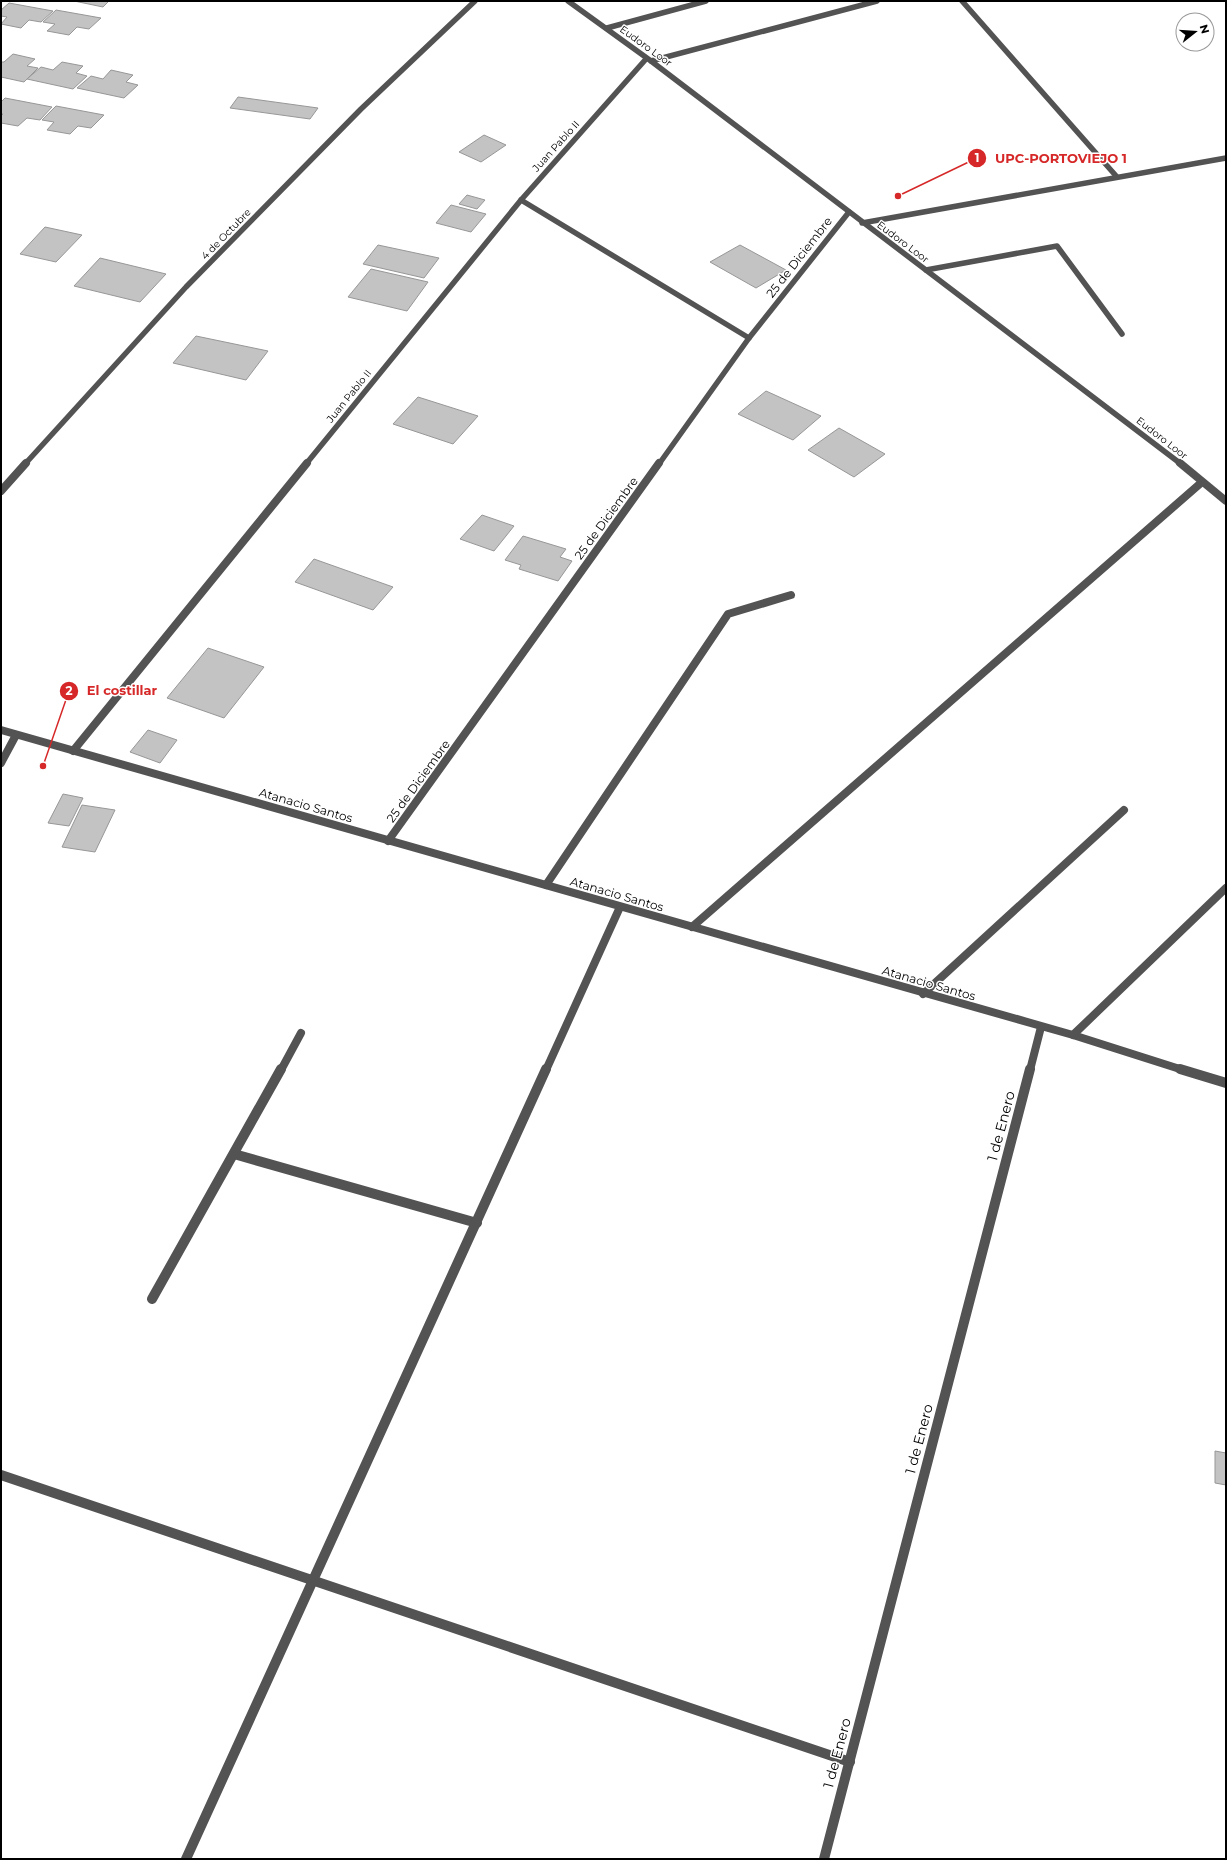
<svg xmlns="http://www.w3.org/2000/svg" width="1227" height="1860" font-family="Montserrat,sans-serif">
  <style>
    .building { fill: #c3c3c3; stroke: #979797 }
    .lines { fill: none; stroke-linecap: round; stroke-linejoin: round }
    .service-far1 { stroke: #535353; stroke-width: 5.5 }
    .service { stroke: #535353; stroke-width: 8 }
    .minor-far2 { stroke: #535353; stroke-width: 5.5 }
    .minor-far1 { stroke: #535353; stroke-width: 8 }
    .minor { stroke: #535353; stroke-width: 10 }
    .labels { text-anchor: middle; dominant-baseline: central; stroke-width: 3; stroke-linejoin: round; paint-order: stroke }
    .far-street-label { font-size: 10px; fill: #000; stroke: #fff }
    .street-label { font-size: 12px; fill: #000; stroke: #fff }
    .near-street-label { font-size: 14px; fill: #000; stroke: #fff }
    .leader { fill: none; stroke: #d62828; stroke-width: 1.5 }
    .callout-dot { fill: #d62828; stroke: #fff; stroke-width: 1.5 }
    .mark-label { font-size: 12px; text-anchor: middle; font-weight: bold; fill: #fff }
    .callout-label { font-size: 13px; text-anchor: middle; font-weight: bold; fill: #d62828; stroke: #fff; stroke-width: 3; stroke-linejoin: round; paint-order: stroke }
  </style>
  <rect width="100%" height="100%" fill="#fff"/>
  <!-- building -->
  <g class="building">
    <polygon points="74,1 109,1 103,7"/>
    <polygon points="9,3 53,11 41,22 29,20 21,28 1,24 7,17 1,16 1,10"/>
    <polygon points="56,10 101,18 89,29 77,27 69,35 47,31 55,24 43,22"/>
    <polygon points="13,54 35,59 27,66 38,68 24,82 1,77 1,62 4,62"/>
    <polygon points="62,62 83,66 76,73 87,76 73,89 27,79 41,67 53,70"/>
    <polygon points="111,70 133,75 126,82 138,85 124,98 77,88 91,76 103,79"/>
    <polygon points="238,97 318,108 310,119 230,108"/>
    <polygon points="5,98 52,107 40,120 27,118 18,126 1,123 1,116 3,114 1,114 1,102"/>
    <polygon points="56,106 104,115 91,128 78,126 70,134 47,130 54,122 42,120"/>
    <polygon points="484,135 506,145 481,162 459,152"/>
    <polygon points="467,195 485,200 477,209 459,204"/>
    <polygon points="451,205 486,214 471,232 436,223"/>
    <polygon points="45,227 82,235 56,262 20,254"/>
    <polygon points="378,245 439,258 424,278 363,264"/>
    <polygon points="740,245 786,270 756,288 710,262"/>
    <polygon points="100,258 166,274 140,302 74,286"/>
    <polygon points="371,269 428,282 407,311 348,297"/>
    <polygon points="196,336 268,351 246,380 173,363"/>
    <polygon points="766,391 821,416 793,440 738,414"/>
    <polygon points="418,397 478,416 453,444 393,424"/>
    <polygon points="839,428 885,454 854,477 808,450"/>
    <polygon points="482,515 514,526 494,551 460,539"/>
    <polygon points="523,536 566,549 560,557 572,561 558,581 519,569 521,565 505,560"/>
    <polygon points="314,559 393,587 373,610 295,582"/>
    <polygon points="208,648 264,667 224,718 167,698"/>
    <polygon points="148,730 177,740 160,763 130,752"/>
    <polygon points="63,794 83,798 69,826 48,823"/>
    <polygon points="82,805 115,810 95,852 62,847"/>
    <polygon points="1215,1451 1226,1453 1226,1485 1215,1483"/>
  </g>
  <g class="lines">
    <!-- service-far1 -->
    <g class="service-far1">
      <polyline points="962,1 1117,177"/>
      <polyline points="651,61 877,1"/>
      <polyline points="862,223 1226,158"/>
      <polyline points="926,270 1057,246 1122,334"/>
    </g>
    <!-- service -->
    <polyline class="service" points="546,885 728,614 791,595"/>
    <!-- minor-far2 -->
    <g class="minor-far2">
      <polyline points="568,1 651,61 1181,464"/>
      <polyline points="607,28 706,1"/>
      <polyline points="521,200 749,338"/>
      <polyline points="25,464 186,287 361,109 475,1"/>
      <polyline points="306,464 521,200 646,59"/>
      <polyline points="659,464 749,338 849,212"/>
    </g>
    <!-- minor-far1 -->
    <g class="minor-far1">
      <polyline points="1180,463 1226,501"/>
      <polyline points="1,491 26,463"/>
      <polyline points="1,730 1073,1035 1183,1070"/>
      <polyline points="73,751 307,463"/>
      <polyline points="1,763 16,735"/>
      <polyline points="388,841 659,463"/>
      <polyline points="692,927 1202,482"/>
      <polyline points="923,994 1124,810"/>
      <polyline points="1073,1035 1226,888"/>
      <polyline points="281,1070 301,1033"/>
      <polyline points="546,1070 620,907"/>
      <polyline points="1030,1070 1041,1027"/>
    </g>
    <!-- minor -->
    <g class="minor">
      <polyline points="1180,1069 1226,1083"/>
      <polyline points="234,1154 477,1223"/>
      <polyline points="152,1299 281,1069"/>
      <polyline points="1,1475 850,1762"/>
      <polyline points="186,1859 546,1069"/>
      <polyline points="824,1859 1030,1069"/>
    </g>
  </g>
  <g class="labels">
    <!-- far-street labels -->
    <g class="far-street-label">
      <text transform="translate(646 46) rotate(36)">Eudoro Loor</text>
      <text transform="translate(556 146) rotate(-48)">Juan Pablo II</text>
      <text transform="translate(226 234) rotate(-46)">4 de Octubre</text>
      <text transform="translate(903 242) rotate(37)">Eudoro Loor</text>
      <text transform="translate(349 396) rotate(-51)">Juan Pablo II</text>
      <text transform="translate(1162 438) rotate(38)">Eudoro Loor</text>
    </g>
    <!-- street labels -->
    <g class="street-label">
      <text transform="translate(799 257) rotate(-52)">25 de Diciembre</text>
      <text transform="translate(606 518) rotate(-54)">25 de Diciembre</text>
      <text transform="translate(418 781) rotate(-54)">25 de Diciembre</text>
      <text transform="translate(306 805) rotate(16)">Atanacio Santos</text>
      <text transform="translate(617 894) rotate(16)">Atanacio Santos</text>
      <text transform="translate(929 983) rotate(16)">Atanacio Santos</text>
    </g>
    <!-- near-street labels -->
    <g class="near-street-label">
      <text transform="translate(1001 1126) rotate(-75)">1 de Enero</text>
      <text transform="translate(919 1439) rotate(-75)">1 de Enero</text>
      <text transform="translate(837 1753) rotate(-75)">1 de Enero</text>
    </g>
  </g>
  <!-- callouts -->
  <path class="leader" d="M898 196L977 158M43 766L69 691"/>
  <g class="callout-dot">
    <circle cx="898" cy="196" r="4"/>
    <circle cx="43" cy="766" r="4"/>
    <circle cx="977" cy="158" r="10"/>
    <circle cx="69" cy="691" r="10"/>
  </g>
  <g class="mark-label">
    <text x="977" y="162">1</text>
    <text x="69" y="695">2</text>
  </g>
  <g class="callout-label">
    <text x="1061" y="163">UPC-PORTOVIEJO 1</text>
    <text x="122" y="695">El costillar</text>
  </g>
  <!-- border -->
  <rect width="1227" height="1860" fill="none" stroke="#000000" stroke-width="4"/>
  <!-- north arrow -->
  <g transform="translate(1195 32) rotate(73)"><circle r="19" fill="#ffffff" stroke="#999999"/>
  <path d="M0-3L7 15L0 10L-7 15Z" fill="#000000"/>
  <text y="-6" font-size="11" font-weight="bold" text-anchor="middle" fill="#000000">N</text>
  </g>
</svg>
